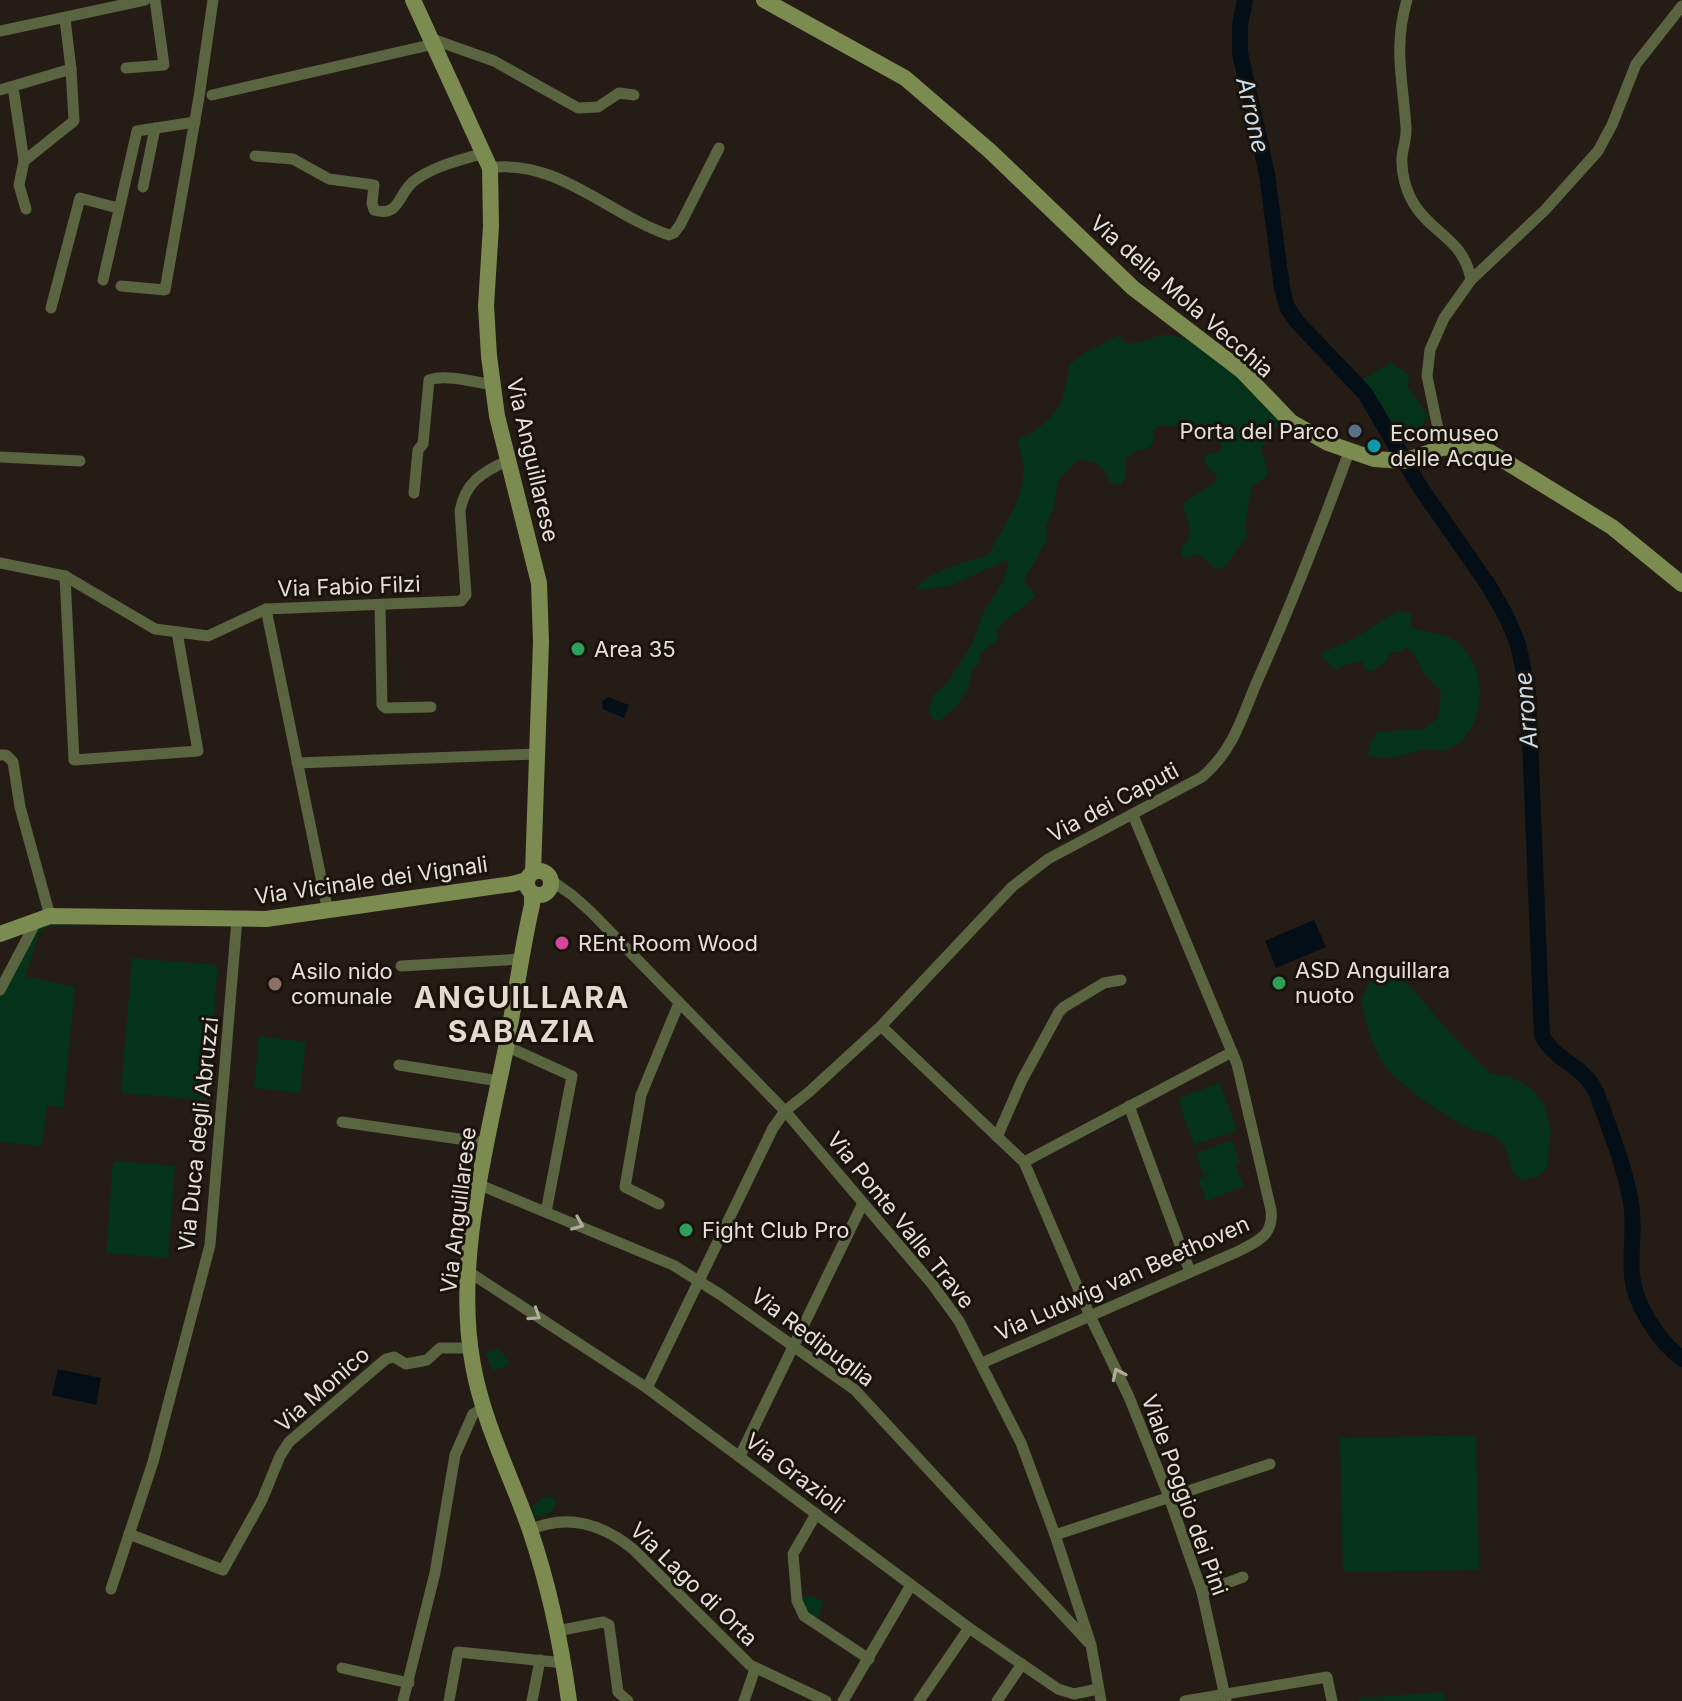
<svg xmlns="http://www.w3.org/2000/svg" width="1682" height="1701" font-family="Inter,sans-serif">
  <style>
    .green { fill: #053319 }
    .water { fill: #040e16 }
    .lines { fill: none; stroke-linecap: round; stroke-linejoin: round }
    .river { stroke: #040e16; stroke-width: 16 }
    .street { stroke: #5a6440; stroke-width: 11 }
    .secondary { stroke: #7c8c50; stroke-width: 16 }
    .oneway { stroke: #adae9c }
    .service-dot { fill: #5c6f8a; stroke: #1a130c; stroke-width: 3 }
    .culture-dot { fill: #0f9aa8; stroke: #1a130c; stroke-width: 3 }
    .leisure-dot { fill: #2e9e5b; stroke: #1a130c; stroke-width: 3 }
    .hotel-dot { fill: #d1479c; stroke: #1a130c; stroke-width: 3 }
    .education-dot { fill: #8d6e63; stroke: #1a130c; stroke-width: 3 }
    .labels { text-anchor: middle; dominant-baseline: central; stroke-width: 6; stroke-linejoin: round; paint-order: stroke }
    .street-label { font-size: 22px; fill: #e4dfda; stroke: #1a130c }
    .poi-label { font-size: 22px; fill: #e4dfda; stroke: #1a130c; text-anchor: start }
    .water-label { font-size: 24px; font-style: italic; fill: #c8dded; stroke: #1a130c }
    .district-label { font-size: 30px; font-weight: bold; letter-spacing: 2px; fill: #e4dad0; stroke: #1a130c }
  </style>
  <rect width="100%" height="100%" fill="#241c15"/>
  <!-- green -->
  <g class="green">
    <path d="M1119,335L1126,343C1145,345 1151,334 1168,335C1209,337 1250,390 1277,417L1278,426L1264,434L1265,444L1261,446L1268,473L1265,478L1252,486C1249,502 1244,520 1247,535L1226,566L1216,569L1199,554L1186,558L1182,555V546C1197,534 1186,519 1183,504C1194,492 1217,488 1217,474L1210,471L1204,461L1206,454L1218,452L1222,447C1206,428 1181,425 1157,426L1153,432L1155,439L1148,449L1138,450L1126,458V476L1121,485L1110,483C1104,466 1095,460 1077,460L1058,481L1054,506L1046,526L1047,539L1024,581L1036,596L996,629L998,641L981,652L980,661L972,670L969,686L958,705L941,720H933L928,711L934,694L947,683L972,644L983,613L1003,581L1009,564L1007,560L950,586L916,590C925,571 969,562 989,554C1008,515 1036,487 1017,440C1054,423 1065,405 1069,365L1083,354Z"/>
    <polygon points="1391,363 1409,374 1408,387 1427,415 1428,420 1424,419 1417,440 1401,442 1360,381"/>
    <path d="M1400,611L1412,614L1410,627C1425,634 1443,631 1457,642C1486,666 1488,718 1459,743C1454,746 1447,749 1442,751C1418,742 1397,767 1368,755L1369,745L1378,732L1424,729L1438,718L1441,692L1423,672L1411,649L1405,648L1401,652H1391L1385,663L1370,672L1364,668L1362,661L1344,665L1336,670L1320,655C1330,648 1338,646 1349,641C1367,632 1380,619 1400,611Z"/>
    <polygon points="48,923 76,923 77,926 49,926 40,931 25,976 75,987 63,1107 47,1106 42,1146 0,1142 0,996 34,929"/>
    <polygon points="132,958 218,965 207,1100 121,1093"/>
    <path d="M1379,974L1397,977L1413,989L1449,1032L1491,1074L1511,1077L1532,1089L1544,1104L1551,1131L1546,1170L1537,1177L1522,1180L1512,1172C1510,1162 1508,1151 1502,1143C1492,1132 1481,1133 1469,1128C1442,1115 1413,1094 1392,1074C1375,1058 1365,1022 1361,1000L1372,978Z"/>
    <polygon points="259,1036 306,1042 300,1093 254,1088"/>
    <polygon points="1220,1083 1237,1130 1194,1145 1178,1098"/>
    <polygon points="1232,1140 1240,1162 1235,1165 1244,1186 1207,1201 1198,1179 1214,1172 1204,1175 1196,1153"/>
    <polygon points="113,1161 175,1166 168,1258 106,1253"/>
    <polygon points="499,1348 510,1364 493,1371 485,1353"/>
    <polygon points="1476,1435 1479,1570 1343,1572 1340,1438"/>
    <polygon points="545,1496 555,1499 555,1507 549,1513 534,1517 531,1508"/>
    <polygon points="812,1596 821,1600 823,1604 817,1621 807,1614 801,1597"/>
    <polygon points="1444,1692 1445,1701 1359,1701 1359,1698"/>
  </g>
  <!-- water -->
  <g class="water">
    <polygon points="608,697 629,705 624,718 603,709 602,702"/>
    <polygon points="1314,920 1326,947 1276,968 1265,941"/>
    <polygon points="58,1369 101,1378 96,1405 52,1395"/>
  </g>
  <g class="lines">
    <!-- river -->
    <path class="river" d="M1245,0L1240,25V53L1267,174L1282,288L1287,307L1298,323L1365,393L1420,487L1489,586L1506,616L1518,644L1528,691L1542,1035C1553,1061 1587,1065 1598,1097C1610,1130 1625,1167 1631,1203C1635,1227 1630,1251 1632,1276C1635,1306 1659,1341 1682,1359"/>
    <!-- street -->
    <g class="street">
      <path d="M1407,0C1393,47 1403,81 1406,127C1407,137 1403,147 1402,157C1401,173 1406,191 1414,204C1433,235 1464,239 1471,280"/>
      <polyline points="65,19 71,69"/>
      <polyline points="0,31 145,0"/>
      <polyline points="432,39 494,61 578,108 598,107 619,93 634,95"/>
      <polyline points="126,68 164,65 155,0"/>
      <polyline points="0,90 71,69 74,121 24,161 13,87"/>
      <polyline points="212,95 434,44"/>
      <path d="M255,156L293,159L329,179L374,185L372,203L374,210C400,218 398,193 414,181C433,166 461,160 484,153"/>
      <polyline points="24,161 19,185 26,209"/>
      <path d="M490,168C557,158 609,215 669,235L674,233L680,225L719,148"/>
      <polyline points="143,187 155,128"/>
      <polyline points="103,280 137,131 195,122"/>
      <polyline points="121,286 165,290 199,97 213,0"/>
      <polyline points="51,308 80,198 118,208"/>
      <polyline points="1442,448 1427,376 1430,350 1444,318 1471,280 1545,210 1598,151 1612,125 1636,64 1682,6"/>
      <polyline points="0,457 80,461"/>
      <path d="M414,493L418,450L423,444L429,380C447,374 474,382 493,385"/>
      <path d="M0,563L65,576L155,629L208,636L266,609L461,601L466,595L460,511C465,483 482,472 507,461"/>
      <polyline points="65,576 74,760 198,751 177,632"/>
      <polyline points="380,606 382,705 386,708 431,707"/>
      <polyline points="266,609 328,912"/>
      <polyline points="0,755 6,755 13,762 20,807 50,916"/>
      <polyline points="297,763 537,754"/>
      <polyline points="552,881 572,895 591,912 785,1111 932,1284 959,1321 1021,1443 1055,1535 1091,1645 1101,1701"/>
      <polyline points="401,966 521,959"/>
      <polyline points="0,990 37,920"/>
      <polyline points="881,1026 1024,1162 1090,1316 1129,1397 1169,1497 1202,1592 1226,1701"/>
      <polyline points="506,1046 572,1076 546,1212"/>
      <polyline points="399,1065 499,1081"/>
      <polyline points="1129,1106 1190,1272"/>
      <polyline points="342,1122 487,1143"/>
      <polyline points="997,1137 1022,1080 1059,1012 1064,1007 1104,983 1121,980"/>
      <polyline points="1024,1162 1232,1052"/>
      <polyline points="480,1185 673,1265 721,1295 855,1390 1088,1642"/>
      <polyline points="659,1204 625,1187 641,1095 679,1003"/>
      <polyline points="469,1272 647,1388 969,1628 1058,1689 1074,1694 1098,1689"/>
      <path d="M982,1363L1239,1251C1258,1241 1274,1235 1271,1210L1237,1064L1133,815"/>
      <path d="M647,1388L773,1128L785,1111L809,1092L881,1026L1012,887L1048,859L1202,777C1235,749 1242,715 1259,677C1292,603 1321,528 1349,452"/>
      <polyline points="740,1456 863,1203"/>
      <polyline points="816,1514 793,1554 797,1601 804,1616 869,1659"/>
      <path d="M530,1530C568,1513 602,1524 633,1549L750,1665L826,1701"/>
      <polyline points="129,1534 223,1570 262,1500 280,1456 289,1442 386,1359 394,1357 406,1364 427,1360 440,1348 470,1348"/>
      <polyline points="1055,1535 1270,1464"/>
      <polyline points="111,1589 153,1462 210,1245 237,919"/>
      <polyline points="1202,1592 1243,1577"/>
      <polyline points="557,1631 603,1622 609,1625 618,1692 628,1701"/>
      <polyline points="342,1668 409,1683"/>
      <polyline points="403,1701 435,1573 455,1455 473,1414 484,1408"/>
      <polyline points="449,1701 458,1652 564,1663"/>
      <polyline points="532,1701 540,1660"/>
      <polyline points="744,1701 755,1669"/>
      <polyline points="843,1701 911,1585"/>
      <polyline points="919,1701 969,1628"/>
      <polyline points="997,1701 1022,1664"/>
      <polyline points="1185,1701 1327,1677 1332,1701"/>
    </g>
    <!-- secondary -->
    <g class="secondary">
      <polyline points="413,0 490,168 491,226 486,306 489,356 497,416 539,583 541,642 533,872"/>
      <polyline points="764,0 905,78 990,151 1133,288 1242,371 1291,422 1328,443 1374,459 1404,461 1442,448 1463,446 1490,452 1612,527 1682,584"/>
      <circle cx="539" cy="883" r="12"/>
      <path d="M532,893V905C521,952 515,1001 506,1048C486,1147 454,1264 473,1365C483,1422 511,1476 530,1530C549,1586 561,1643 569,1701"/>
      <polyline points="0,934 50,916 266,919 512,884 527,880"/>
    </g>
  </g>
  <!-- one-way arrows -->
  <defs><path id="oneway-chevron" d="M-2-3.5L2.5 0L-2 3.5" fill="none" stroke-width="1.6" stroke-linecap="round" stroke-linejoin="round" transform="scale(2)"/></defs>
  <g class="oneway">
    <use href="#oneway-chevron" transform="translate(578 1224) rotate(22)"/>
    <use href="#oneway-chevron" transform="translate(535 1315) rotate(33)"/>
    <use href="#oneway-chevron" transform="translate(1118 1374) rotate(-115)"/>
  </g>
  <!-- markers -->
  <circle class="service-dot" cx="1355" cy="431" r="8"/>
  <circle class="culture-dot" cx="1374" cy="446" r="8"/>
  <g class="leisure-dot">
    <circle cx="578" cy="649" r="8"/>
    <circle cx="1279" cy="983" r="8"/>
    <circle cx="686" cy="1230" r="8"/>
  </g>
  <circle class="hotel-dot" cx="562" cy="943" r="8"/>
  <circle class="education-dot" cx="275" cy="984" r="8"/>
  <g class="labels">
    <!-- street labels -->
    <g class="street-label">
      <text transform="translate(1182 296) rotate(41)">Via della Mola Vecchia</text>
      <text transform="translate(533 460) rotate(77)">Via Anguillarese</text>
      <text transform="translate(349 586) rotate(-2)">Via Fabio Filzi</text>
      <text transform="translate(1113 802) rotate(-28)">Via dei Caputi</text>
      <text transform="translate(371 880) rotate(-8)">Via Vicinale dei Vignali</text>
      <text transform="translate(198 1134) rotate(-84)">Via Duca degli Abruzzi</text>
      <text transform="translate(458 1210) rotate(-83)">Via Anguillarese</text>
      <text transform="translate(901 1220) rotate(51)">Via Ponte Valle Trave</text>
      <text transform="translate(1122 1278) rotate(-24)">Via Ludwig van Beethoven</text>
      <text transform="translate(813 1337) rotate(37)">Via Redipuglia</text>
      <text transform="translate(322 1389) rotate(-41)">Via Monico</text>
      <text transform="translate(795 1473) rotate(37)">Via Grazioli</text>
      <text transform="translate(1185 1495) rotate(70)">Viale Poggio dei Pini</text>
      <text transform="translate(694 1584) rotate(44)">Via Lago di Orta</text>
    </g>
    <!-- poi labels -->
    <g class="poi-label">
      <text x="1339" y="431" text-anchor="end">Porta del Parco</text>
      <text x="1390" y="433">Ecomuseo<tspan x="1390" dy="25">delle Acque</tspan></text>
      <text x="594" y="649">Area 35</text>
      <text x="578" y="943">REnt Room Wood</text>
      <text x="1295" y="970">ASD Anguillara<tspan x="1295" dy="25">nuoto</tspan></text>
      <text x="291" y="971">Asilo nido<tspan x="291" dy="25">comunale</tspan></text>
      <text x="702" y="1230">Fight Club Pro</text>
    </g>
    <!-- water labels -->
    <g class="water-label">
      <text transform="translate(1253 115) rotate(77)">Arrone</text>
      <text transform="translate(1526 710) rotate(-95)">Arrone</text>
    </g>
    <!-- district labels -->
    <g class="district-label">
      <text x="522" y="997">ANGUILLARA<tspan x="522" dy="34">SABAZIA</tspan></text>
    </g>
  </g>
</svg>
